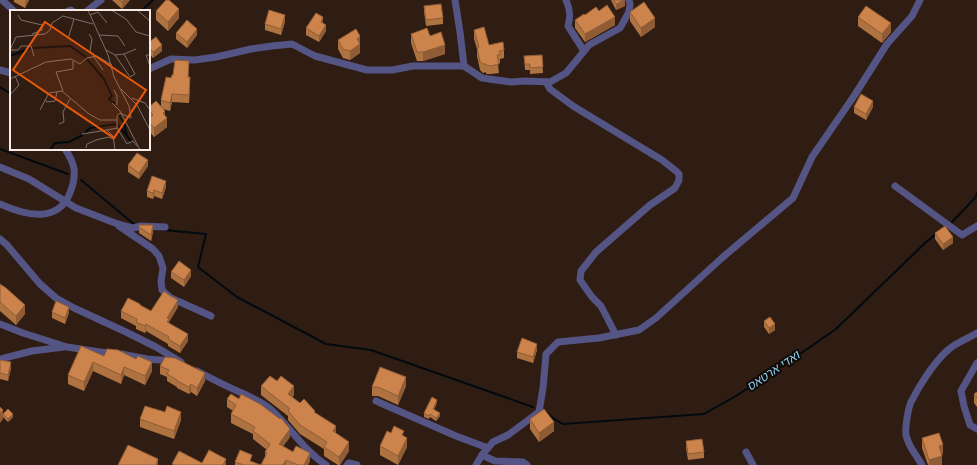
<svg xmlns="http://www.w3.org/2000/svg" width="977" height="465" font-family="Raleway,'Noto Sans Hebrew',sans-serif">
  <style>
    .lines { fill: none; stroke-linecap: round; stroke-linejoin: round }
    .stream { stroke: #010a0f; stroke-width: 2 }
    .minor { stroke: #545485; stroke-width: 7 }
    .wall { fill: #af7241 }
    .shaded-wall { fill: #8f5c35 }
    .building { fill: #cc844c; stroke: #8f5c35 }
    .labels { text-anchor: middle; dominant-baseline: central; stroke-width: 4; stroke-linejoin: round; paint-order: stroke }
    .water-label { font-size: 12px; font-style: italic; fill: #8bd3f5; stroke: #110906 }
    .inset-river { fill: none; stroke: #010a0f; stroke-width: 2 }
    .inset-road { fill: none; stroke: #806f67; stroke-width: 1 }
    .view { fill: #e8590c; fill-opacity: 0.15; stroke: #e8590c; stroke-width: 2 }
    .inset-edge { fill: none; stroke: #f9ebe5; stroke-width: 2 }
  </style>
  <rect width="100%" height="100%" fill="#2f1d13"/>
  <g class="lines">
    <!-- stream -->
    <g class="stream">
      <polyline points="141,11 153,0"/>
      <polyline points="0,87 11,94"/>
      <polyline points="0,149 68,174"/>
      <polyline points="81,180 135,225"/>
      <polyline points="952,222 975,198 977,193"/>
      <polyline points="164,230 206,234 198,267 237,297 326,344 371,350 533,407"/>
      <polyline points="546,412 554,419 563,424 704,414 736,396 787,363 836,329 925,243 936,234"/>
    </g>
    <!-- minor -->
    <g class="minor">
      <polyline points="2,0 14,11"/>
      <polyline points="455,0 460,32 464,66"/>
      <path d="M566,0C570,9 571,16 568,26L584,51"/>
      <polyline points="68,11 71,10 72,11"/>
      <polyline points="87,11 101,0"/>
      <polyline points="149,69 171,59 195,60 216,57 251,49 272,46 292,44 315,56 367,70 392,70 413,66 464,66 482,78 511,82 525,81 550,82 566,73 576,61 589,45 620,28 629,12 630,4 629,0"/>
      <polyline points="0,70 11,73"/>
      <polyline points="546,82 550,89 573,106 662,160 676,171 679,174 679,180 675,188 650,205 596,252 581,271 580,280 592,297 601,306 616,335"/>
      <polyline points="0,167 29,179 76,208 115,223 133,228 141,226 165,227"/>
      <polyline points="895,186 962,235 977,226"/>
      <path d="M0,204C26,216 60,224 71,190C77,173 75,164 65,149"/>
      <polyline points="119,226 153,249 159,256 163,268 161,281 162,290 171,298 211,316"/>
      <polyline points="0,239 7,245 40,284 56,298 74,308 126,332 156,347 181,362"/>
      <polyline points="0,324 23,333 67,347 100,352 121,354 147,359 173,361"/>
      <polyline points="0,359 32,351 64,347"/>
      <polyline points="977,363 961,391 964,406 970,425 977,429"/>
      <path d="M197,371C212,379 228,387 244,394C252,398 262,402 269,408C289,425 303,450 326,465"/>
      <polyline points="376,401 456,436 488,448"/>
      <polyline points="746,452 753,465"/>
      <polyline points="482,455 495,461 523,462 527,465"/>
      <polyline points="347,465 349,463 357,465"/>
      <polyline points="476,465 482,455 493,442 508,435 539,412 543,388 546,354 558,342 599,338 639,330 656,318 723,257 793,198 812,157 854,96 887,44 912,16 920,0"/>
      <path d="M922,465C917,456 908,446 906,435C905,429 908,408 911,402C919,386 934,362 948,350C954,344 969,338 977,333"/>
    </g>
  </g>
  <!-- wall -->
  <g class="wall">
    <polygon points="14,0 29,0 25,8 14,2"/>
    <polygon points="112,0 130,0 122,9"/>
    <polygon points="611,0 625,0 625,6 616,10"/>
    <polygon points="424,6 443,18 443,24 426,26 424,12"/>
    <polygon points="156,11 179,18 168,31 156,20"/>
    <polygon points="599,11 615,25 585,42 575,28 575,20"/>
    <polygon points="630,12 655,27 641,37 630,21"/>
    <polygon points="858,17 891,32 882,43 858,26"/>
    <polygon points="285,22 281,35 265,30 265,24"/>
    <polygon points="323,23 326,31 319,42 306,35 306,28"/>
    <polygon points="474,30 489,45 504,50 504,58 500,59 500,63 498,64 499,73 491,74 486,74 486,72 483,73 480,70 477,56 477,49 474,39"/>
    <polygon points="176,33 197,35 187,48 176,39"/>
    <polygon points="411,34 430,36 445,54 423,61 417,61 411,43"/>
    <polygon points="360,36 360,53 350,60 343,58 338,49 338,40"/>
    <polygon points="149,42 162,51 153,58 149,53"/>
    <polygon points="542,55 543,73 530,74 530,70 525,70 524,56"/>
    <polygon points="189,69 188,77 190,85 189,103 172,102 170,111 163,109 167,127 154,137 149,131 149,107 161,106 161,100 173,75"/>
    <polygon points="854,107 873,107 866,120 854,113"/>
    <polygon points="128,165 148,166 139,179 128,172"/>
    <polygon points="166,187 162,199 154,196 153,199 147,197 147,191"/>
    <polygon points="139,227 153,232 151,241 139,233"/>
    <polygon points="935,233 953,243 943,250 935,239"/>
    <polygon points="171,272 191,276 184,287 171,278"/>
    <polygon points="0,284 25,314 16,325 0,311"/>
    <polygon points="140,306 151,311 178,307 169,322 169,323 188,341 180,353 168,346 168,344 146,331 145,333 136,329 136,326 121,318 121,311"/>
    <polygon points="52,312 69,313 65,324 52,318"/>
    <polygon points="764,321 775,330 769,334 764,327"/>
    <polygon points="537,350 533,363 517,358 517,352"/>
    <polygon points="104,356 152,371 145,385 124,375 121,384 93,371 84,391 68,384 68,375"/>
    <polygon points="0,360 11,368 8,381 0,379"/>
    <polygon points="160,366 205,381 197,396 191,392 189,394 177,388 177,387 167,381 167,377 160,374"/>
    <polygon points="277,381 294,395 292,397 300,403 315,413 336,433 349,451 340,465 338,465 324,456 324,449 300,434 288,420 288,416 261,395 261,386"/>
    <polygon points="406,386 398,405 378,396 372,396 372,387"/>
    <polygon points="977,392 977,407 974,403 974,394"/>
    <polygon points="227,399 290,437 283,446 310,461 308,465 261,465 265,457 265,452 267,450 253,439 253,434 231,423 231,414 233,411 227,407"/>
    <polygon points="437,403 434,409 440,416 436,421 430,417 429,419 424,417 424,413"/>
    <polygon points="3,414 13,417 8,422 3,417"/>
    <polygon points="140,419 181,420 174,439 140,427"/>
    <polygon points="530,419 554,431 539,442 530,429"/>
    <polygon points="391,433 404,436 407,447 398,465 380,455 380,446"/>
    <polygon points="922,438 943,454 942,454 942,465 928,465 922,448"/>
    <polygon points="686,441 704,452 704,458 688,460 686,448"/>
    <polygon points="235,462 252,462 261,465 235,465"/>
  </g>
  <!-- shaded-wall -->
  <g class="shaded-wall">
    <polygon points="26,0 29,0 25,8 25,2"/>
    <polygon points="124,0 130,0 122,9 122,2"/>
    <polygon points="624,0 625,0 625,6 616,10 616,4"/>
    <polygon points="179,9 179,18 168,31 168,22"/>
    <polygon points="285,15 285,22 281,35 281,29"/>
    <polygon points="323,17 323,23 321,22"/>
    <polygon points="615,17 615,25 585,42 585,34"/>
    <polygon points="655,18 655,27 641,37 641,28"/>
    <polygon points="891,23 891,32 882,43 882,34"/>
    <polygon points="326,25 326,31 319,42 319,36"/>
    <polygon points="197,29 197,35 187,48 187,42"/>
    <polygon points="360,36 360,53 350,60 350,51 357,39"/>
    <polygon points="162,45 162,51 153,58 153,52"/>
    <polygon points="445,45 445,54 423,61 423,52"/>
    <polygon points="190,77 190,85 189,103 189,95"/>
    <polygon points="172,94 172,102 170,111 170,103"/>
    <polygon points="873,101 873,107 866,120 866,114"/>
    <polygon points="165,111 165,120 167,118 167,127 154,137 154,128 163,113"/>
    <polygon points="148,160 148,166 139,179 139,173"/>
    <polygon points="166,181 166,187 162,199 162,193"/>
    <polygon points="154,190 154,196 153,199 153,193"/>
    <polygon points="153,225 153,232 151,241 151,235"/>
    <polygon points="953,237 953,243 943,250 943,244"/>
    <polygon points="191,270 191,276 184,287 184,280"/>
    <polygon points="178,300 178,307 169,322 169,326 167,318"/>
    <polygon points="25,305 25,314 16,325 16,316"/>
    <polygon points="69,307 69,313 65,324 65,318"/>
    <polygon points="146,324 146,331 145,333 145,326"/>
    <polygon points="775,324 775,330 769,334 769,328"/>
    <polygon points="188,334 188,341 180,353 180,346"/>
    <polygon points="537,344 537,350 533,363 533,357"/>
    <polygon points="11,362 11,368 8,381 8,375"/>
    <polygon points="93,362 93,371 84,391 84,382"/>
    <polygon points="152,362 152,371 145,385 145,376"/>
    <polygon points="124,367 124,375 121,384 121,375"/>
    <polygon points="205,373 205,381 197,396 197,388"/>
    <polygon points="406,377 406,386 398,405 398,396"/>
    <polygon points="191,384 191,392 189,394 189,387"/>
    <polygon points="294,386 294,395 288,403 288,394"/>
    <polygon points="437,400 437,403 433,412 433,409"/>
    <polygon points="3,410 3,419 0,423 0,414"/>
    <polygon points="181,412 181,420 174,439 174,431"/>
    <polygon points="440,413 440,416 436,421 436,418"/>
    <polygon points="13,414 13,417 8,422 8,419"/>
    <polygon points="554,422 554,431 539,442 539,433"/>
    <polygon points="336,426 336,435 333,431"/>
    <polygon points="290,429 290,437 279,452 279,444"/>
    <polygon points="407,438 407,447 398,465 398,456"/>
    <polygon points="349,442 349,451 339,465 339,457"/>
    <polygon points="943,445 943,454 939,455 939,446"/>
    <polygon points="310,453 310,461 308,465 304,465"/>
    <polygon points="942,456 942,465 929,465 929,460"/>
    <polygon points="158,459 158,465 156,465"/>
    <polygon points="226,459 226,465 223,465"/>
    <polygon points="286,460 286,465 283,465"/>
  </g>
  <!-- building -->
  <g class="building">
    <polygon points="119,0 124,0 122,2"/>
    <polygon points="166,0 169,0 179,9 168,22 156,11"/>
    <polygon points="614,0 624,0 616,4"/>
    <polygon points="644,2 655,18 641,28 630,12"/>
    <polygon points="441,4 443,18 426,20 424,6"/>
    <polygon points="607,5 615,17 585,34 575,20 584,14 585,15 596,7 599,11"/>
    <polygon points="866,6 891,23 882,34 858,17"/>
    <polygon points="269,10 285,15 281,29 265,24"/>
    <polygon points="316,13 323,17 321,22 326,25 319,36 306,28"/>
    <polygon points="187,20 197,29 187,42 176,33"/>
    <polygon points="484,27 489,45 503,42 504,50 499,51 500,55 497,55 499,64 491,66 486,65 486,64 483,64 480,62 477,47 479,47 474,30"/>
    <polygon points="427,28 430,36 441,32 445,45 423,52 417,52 411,34"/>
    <polygon points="356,29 360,36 357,39 360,44 350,51 343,49 338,40"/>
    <polygon points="156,37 162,45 153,52 149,47 149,42"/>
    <polygon points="542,55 543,67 530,68 530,64 525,64 524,56"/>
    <polygon points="175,60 189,61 188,77 190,77 189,95 172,94 170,103 161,100 166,77 171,78 172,75 173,75"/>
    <polygon points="861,94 873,101 866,114 854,107"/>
    <polygon points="156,101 165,111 163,113 167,118 154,128 149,122 149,118 153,115 149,110 149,107"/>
    <polygon points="137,153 148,160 139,173 128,165"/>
    <polygon points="152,176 166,181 162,193 154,190 153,193 147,191"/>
    <polygon points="139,225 153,225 151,235 139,227"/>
    <polygon points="945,226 953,237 943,244 935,233"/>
    <polygon points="179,261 191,270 184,280 171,272"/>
    <polygon points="0,284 6,288 25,305 16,316 0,302"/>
    <polygon points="164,291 169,295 178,300 167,318 169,319 167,322 188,334 180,346 168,339 169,337 146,324 145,326 136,322 137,319 121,311 128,298 140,304 140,305 151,311"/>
    <polygon points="56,301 69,307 65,318 52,312"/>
    <polygon points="770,317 775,324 769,328 764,321"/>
    <polygon points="522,338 537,344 533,357 517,352"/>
    <polygon points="81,346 104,356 107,349 118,350 136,359 138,356 152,362 145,376 124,367 121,375 93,362 84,382 68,375"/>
    <polygon points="165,357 175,358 205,373 197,388 191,384 189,387 177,381 177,380 167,374 169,370 160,366"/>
    <polygon points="0,360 11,362 8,375 0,373"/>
    <polygon points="380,367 406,377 398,396 378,387 372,387"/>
    <polygon points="270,376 277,381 281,376 294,386 288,394 300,403 304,399 315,411 314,412 336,426 333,431 349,442 339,457 324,447 327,442 300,425 288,411 290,409 261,386"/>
    <polygon points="977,392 977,398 974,394"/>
    <polygon points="231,394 239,399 241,394 260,404 280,419 281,418 290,429 279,444 293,452 296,446 310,453 304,465 298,465 286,460 283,465 261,465 267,453 265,452 270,444 253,431 255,427 231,414 236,405 227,399"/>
    <polygon points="432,397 437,400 433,409 440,413 436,418 430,414 429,416 424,413"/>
    <polygon points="145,406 165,412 167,406 181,412 174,431 140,419"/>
    <polygon points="0,407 3,410 0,414"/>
    <polygon points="8,409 13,414 8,419 3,414"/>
    <polygon points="544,409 554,422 539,433 530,419"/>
    <polygon points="394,426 404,431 402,435 407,438 398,456 380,446 387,431 391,433"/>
    <polygon points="939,433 943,445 939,446 942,456 929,460 922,438"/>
    <polygon points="702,439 704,452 688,454 686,441"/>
    <polygon points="128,445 158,459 156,465 118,465"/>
    <polygon points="209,450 226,459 223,465 174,465 172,464 179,451 202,463"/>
    <polygon points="240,450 252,455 250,461 261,465 244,465 235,462"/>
  </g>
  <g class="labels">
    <!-- water labels -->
    <g class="water-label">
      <text transform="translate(773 371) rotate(-34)">ואדי ארטאס</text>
    </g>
  </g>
  <!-- overview -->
  <g transform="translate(10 10)">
    <rect width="140" height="140" fill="#2f1d13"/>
    <path class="inset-river" d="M23,38L60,36L76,47M0,46L21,38M77,49L94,69L102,86L99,89L105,94M109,105L114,113L117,126M108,115L121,131M74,124L80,118L107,114M40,140L45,133L59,132L73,125"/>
    <path class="inset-road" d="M78,0L98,45L104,67L119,96L121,108L110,103L107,106V118L97,120L103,126L105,140M101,0L116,9L126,22L140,26M127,0L140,11M8,5L11,10L32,15V20L22,24M80,5L88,2L97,13M79,24L82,29L80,41L85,47M89,25L108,26L115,36M58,29L64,9M0,40L6,27L35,24L40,20L42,13L53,6L83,14M1,40H8L11,36H21L24,46M96,40L105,45L120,67L125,64L114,44L105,45M114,44L126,39M140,45H136L140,56M84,47L93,60M0,69L36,52L61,49L70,54L77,48L87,46L102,55M111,79L127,95L140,120M104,80L107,86V95M53,81L46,62L63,59V51M0,85L9,75L5,66M122,88L135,93L140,100M35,89L37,92L45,91L47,82M102,93L110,101L130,140M30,100L39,83L52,81L79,104L90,110H107M49,114L54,112L53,102L60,89M107,118L117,134L123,131L127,136M72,124L97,120M76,138L77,134L86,130L99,127L103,129"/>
    <path class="view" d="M35,12L136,80L104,128L3,60Z"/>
    <rect width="140" height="140" class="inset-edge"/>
  </g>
</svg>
